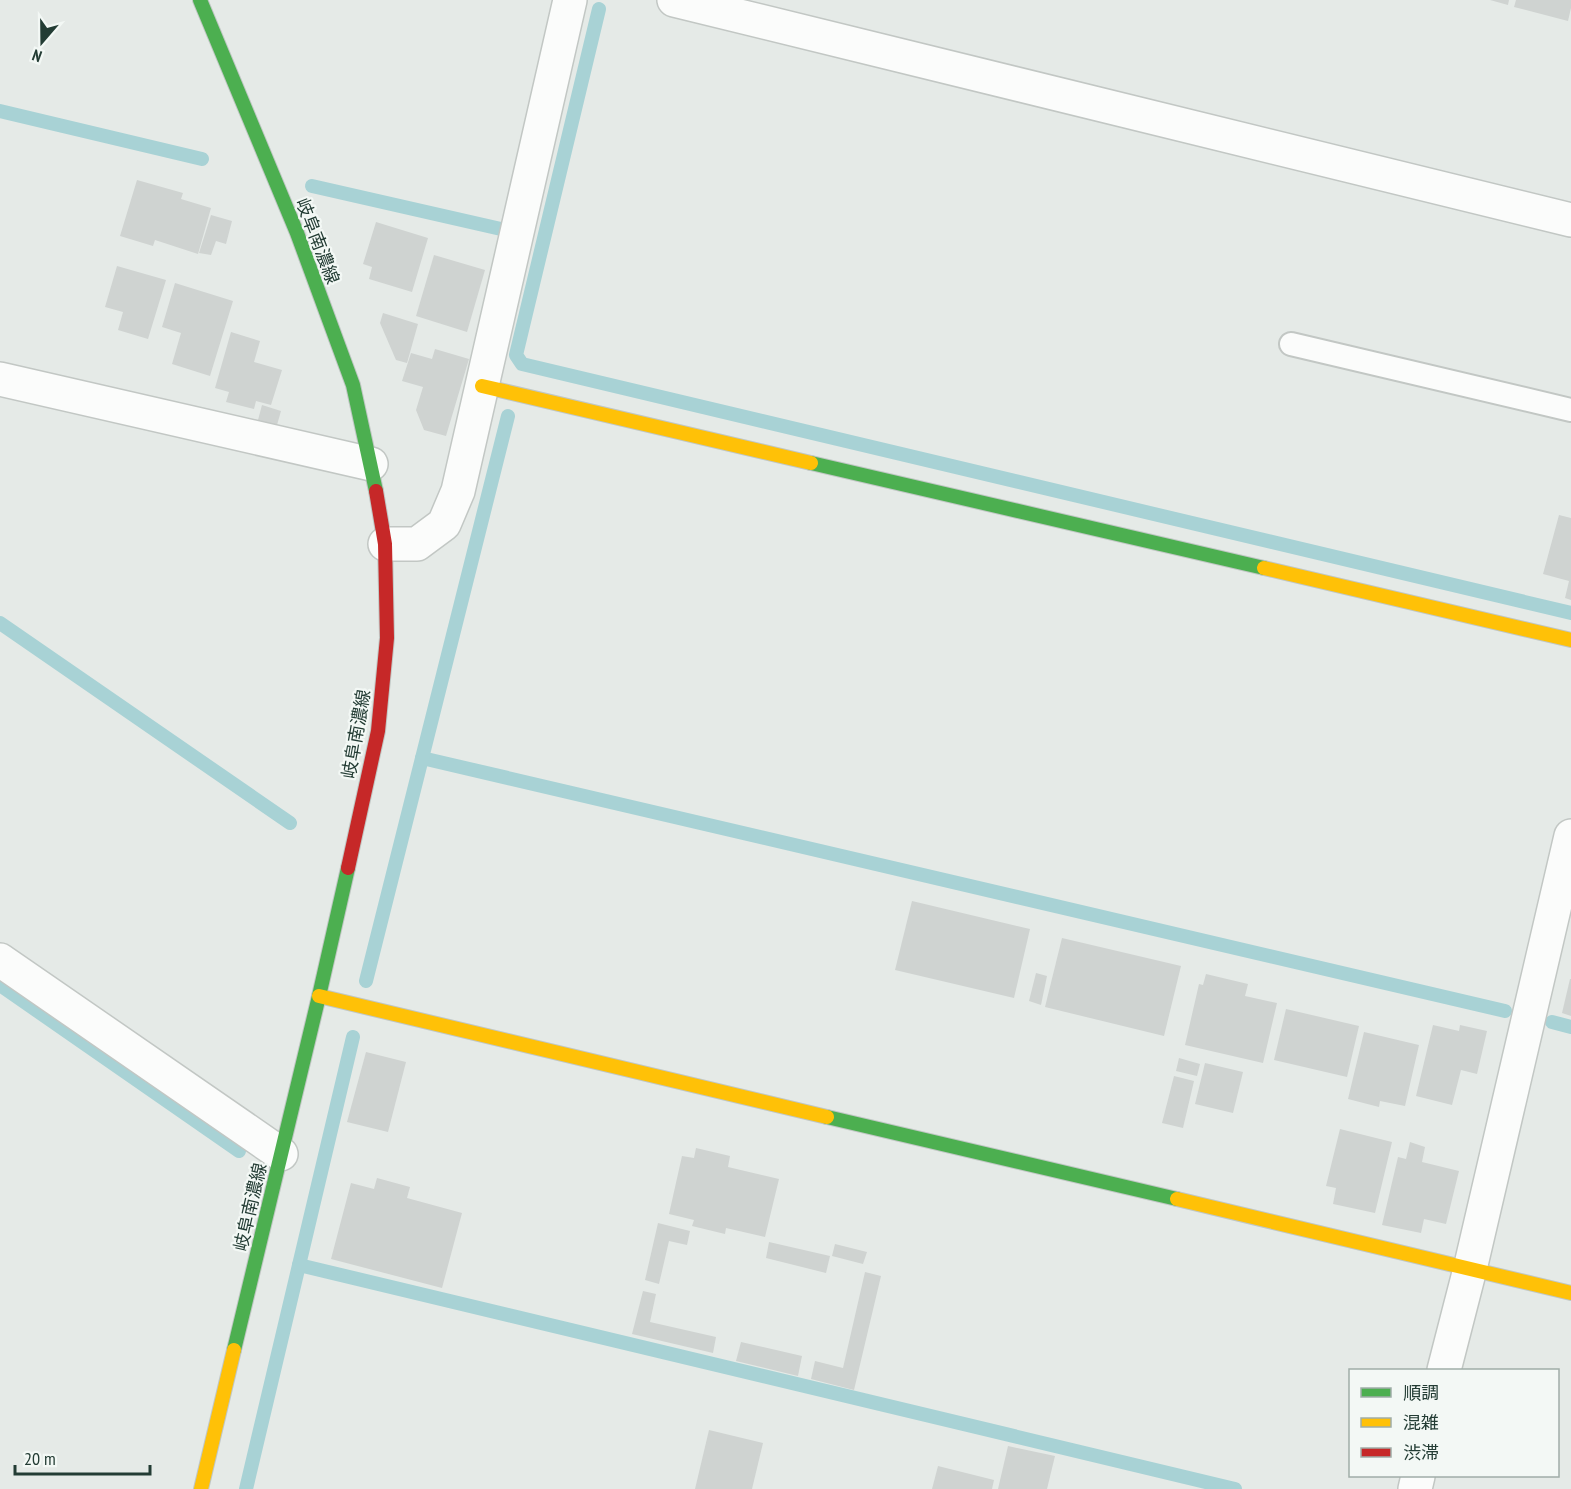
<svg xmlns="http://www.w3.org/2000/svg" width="1571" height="1489" font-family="'PT Sans Narrow','Noto Sans JP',sans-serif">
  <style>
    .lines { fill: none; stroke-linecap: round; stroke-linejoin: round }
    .stream { stroke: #a8d2d5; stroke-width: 14 }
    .building { fill: #cfd3d1 }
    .lane-casing { stroke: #c2c7c4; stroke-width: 26 }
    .street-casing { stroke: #c2c7c4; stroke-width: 36 }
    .fast-casing { stroke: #c0c7c4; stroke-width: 16 }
    .slow-casing { stroke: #c0c7c4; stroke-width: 16 }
    .jam-casing { stroke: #c0c7c4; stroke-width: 16 }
    .lane { stroke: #fbfcfb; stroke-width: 22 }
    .street { stroke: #fbfcfb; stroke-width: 33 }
    .fast { stroke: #4caf50; stroke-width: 14 }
    .slow { stroke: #ffc107; stroke-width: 14 }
    .jam { stroke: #c62828; stroke-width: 14 }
    .labels { text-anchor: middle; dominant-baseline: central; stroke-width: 4.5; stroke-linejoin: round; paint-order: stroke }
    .street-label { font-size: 18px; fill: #233c34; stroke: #f3f8f5 }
  </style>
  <rect width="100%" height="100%" fill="#e5eae7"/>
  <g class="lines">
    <!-- stream -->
    <g class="stream">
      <polyline points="599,9 516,355 522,364 1571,613"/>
      <polyline points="0,111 202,159"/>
      <polyline points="312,186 501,229"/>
      <polyline points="0,623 290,823"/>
      <polyline points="422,758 1505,1011"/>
      <polyline points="366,981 508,416"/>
      <polyline points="0,985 239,1151"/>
      <polyline points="1552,1022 1571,1027"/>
      <polyline points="299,1265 1235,1489"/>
      <polyline points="246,1489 353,1037"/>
    </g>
  </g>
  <!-- building -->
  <g class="building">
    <polygon points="1490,0 1509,0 1508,5"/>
    <polygon points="1516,0 1571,0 1571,8 1568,21 1514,7"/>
    <polygon points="137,180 183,193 181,199 211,208 198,254 155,240 153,246 120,236"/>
    <polygon points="211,215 232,221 226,244 216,241 211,255 199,253"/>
    <polygon points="376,222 428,238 412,292 369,279 372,267 363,264"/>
    <polygon points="434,255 485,270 467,332 416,316"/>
    <polygon points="117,266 166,280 148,339 118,330 123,312 105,307"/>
    <polygon points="175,283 233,301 210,376 172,364 181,333 162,327"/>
    <polygon points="383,313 418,324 407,363 396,360 380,323"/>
    <polygon points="231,332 260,341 254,362 282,370 271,405 256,401 254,409 226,402 229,392 215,388"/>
    <polygon points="435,349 469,359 446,436 424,430 416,410 423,387 402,381 411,353 432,359"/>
    <polygon points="262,405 281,411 277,425 258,420"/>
    <polygon points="1559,515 1571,518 1571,600 1565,598 1569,581 1543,574"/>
    <polygon points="912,901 1030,929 1014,998 895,970"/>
    <polygon points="1062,938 1181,966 1164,1036 1045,1007"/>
    <polygon points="1036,973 1047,976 1041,1005 1029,1001"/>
    <polygon points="1206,974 1248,984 1245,996 1277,1003 1263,1063 1185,1045 1199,984 1203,985"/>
    <polygon points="1570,979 1571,979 1571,1016 1562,1013"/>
    <polygon points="1286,1009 1359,1026 1347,1077 1274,1060"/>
    <polygon points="1433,1025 1459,1031 1460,1025 1487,1031 1477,1074 1461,1070 1452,1105 1416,1096"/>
    <polygon points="1364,1032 1419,1045 1405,1106 1380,1101 1379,1107 1348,1099"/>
    <polygon points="366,1052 406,1062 388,1132 347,1122"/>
    <polygon points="1179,1058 1200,1064 1197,1076 1176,1071"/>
    <polygon points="1205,1063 1243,1072 1233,1113 1195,1104"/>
    <polygon points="1174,1076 1194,1081 1183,1128 1162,1123"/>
    <polygon points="1340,1129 1392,1142 1375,1213 1333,1204 1336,1188 1326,1186"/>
    <polygon points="1410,1142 1425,1147 1422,1162 1459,1171 1446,1224 1424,1219 1421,1233 1382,1225 1398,1157 1406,1159"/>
    <polygon points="696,1148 730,1156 728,1167 779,1179 765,1237 726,1228 725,1234 692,1226 694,1220 669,1214 682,1156 694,1158"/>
    <polygon points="377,1178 410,1187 407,1198 462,1213 442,1288 331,1259 351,1183 374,1189"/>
    <polygon points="658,1223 690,1231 687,1245 669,1241 659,1284 645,1280"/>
    <polygon points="769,1242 830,1256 826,1273 766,1258"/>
    <polygon points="835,1244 867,1252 863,1264 832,1256"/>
    <polygon points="865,1272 881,1276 854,1390 811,1379 815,1361 843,1368"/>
    <polygon points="643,1291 656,1294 650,1322 716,1337 713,1353 632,1334"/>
    <polygon points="741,1342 802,1356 798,1376 736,1361"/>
    <polygon points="709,1430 763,1443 752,1489 695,1489"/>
    <polygon points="1008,1446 1055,1456 1047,1489 998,1489"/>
    <polygon points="938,1466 994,1480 992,1489 932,1489"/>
  </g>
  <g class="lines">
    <defs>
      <polyline id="lane" points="1291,344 1571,410"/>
      <g id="street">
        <polyline points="674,0 1571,220"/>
        <polyline points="0,379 371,464"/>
        <polyline points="385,544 417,544 444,524 458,491 570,0"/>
        <polyline points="0,960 281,1154"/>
        <polyline points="1444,1370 1470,1269 1571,836"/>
        <polyline points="1415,1489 1418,1476"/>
      </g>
      <g id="fast">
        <polyline points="200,0 297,233 353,385 376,491"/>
        <polyline points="811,463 1264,568"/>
        <polyline points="827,1117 1177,1199"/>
        <polyline points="234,1350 319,996 348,868"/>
      </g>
      <g id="slow">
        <polyline points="482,386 811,463"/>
        <polyline points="1264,568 1571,640"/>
        <polyline points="319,996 827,1117"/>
        <polyline points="1177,1199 1571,1293"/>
        <polyline points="201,1489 234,1350"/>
      </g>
      <polyline id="jam" points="348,868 378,731 387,638 385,544 376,491"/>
    </defs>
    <!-- lane casing -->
    <use href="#lane" class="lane-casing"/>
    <!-- street casing -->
    <use href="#street" class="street-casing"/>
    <!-- fast casing -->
    <use href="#fast" class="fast-casing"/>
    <!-- slow casing -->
    <use href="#slow" class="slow-casing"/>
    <!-- jam casing -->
    <use href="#jam" class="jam-casing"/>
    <!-- lane -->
    <use href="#lane" class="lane"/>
    <!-- street -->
    <use href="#street" class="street"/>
    <!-- fast -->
    <use href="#fast" class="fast"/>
    <!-- slow -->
    <use href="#slow" class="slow"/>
    <!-- jam -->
    <use href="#jam" class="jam"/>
  </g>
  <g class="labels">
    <!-- street labels -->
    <g class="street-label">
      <text transform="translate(318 241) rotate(69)">岐阜南濃線</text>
      <text transform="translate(356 734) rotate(-80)">岐阜南濃線</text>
      <text transform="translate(250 1207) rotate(-77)">岐阜南濃線</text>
    </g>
  </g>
  <!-- legend -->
  <rect x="1349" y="1369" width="210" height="108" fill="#f3f8f5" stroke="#a0ada8" stroke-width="1.5"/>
  <rect x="1361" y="1388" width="30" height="9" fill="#4caf50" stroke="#a0ada8" stroke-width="1.5"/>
  <text x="1403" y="1399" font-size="18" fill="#233c34">順調</text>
  <rect x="1361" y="1418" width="30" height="9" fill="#ffc107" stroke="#a0ada8" stroke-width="1.5"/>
  <text x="1403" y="1429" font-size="18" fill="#233c34">混雑</text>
  <rect x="1361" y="1448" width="30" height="9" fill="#c62828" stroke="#a0ada8" stroke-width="1.5"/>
  <text x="1403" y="1459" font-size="18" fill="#233c34">渋滞</text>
  <!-- north arrow -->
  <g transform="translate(42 42) rotate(200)" stroke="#f3f8f5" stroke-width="4.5" paint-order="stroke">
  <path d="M0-4.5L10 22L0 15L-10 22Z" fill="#233c34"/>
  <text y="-9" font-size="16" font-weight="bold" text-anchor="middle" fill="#233c34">N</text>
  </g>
  <!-- scale -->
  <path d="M15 1465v9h135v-9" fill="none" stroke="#233c34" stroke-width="3"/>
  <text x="24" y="1465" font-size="18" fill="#233c34" stroke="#f3f8f5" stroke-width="4.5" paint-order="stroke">20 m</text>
</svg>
